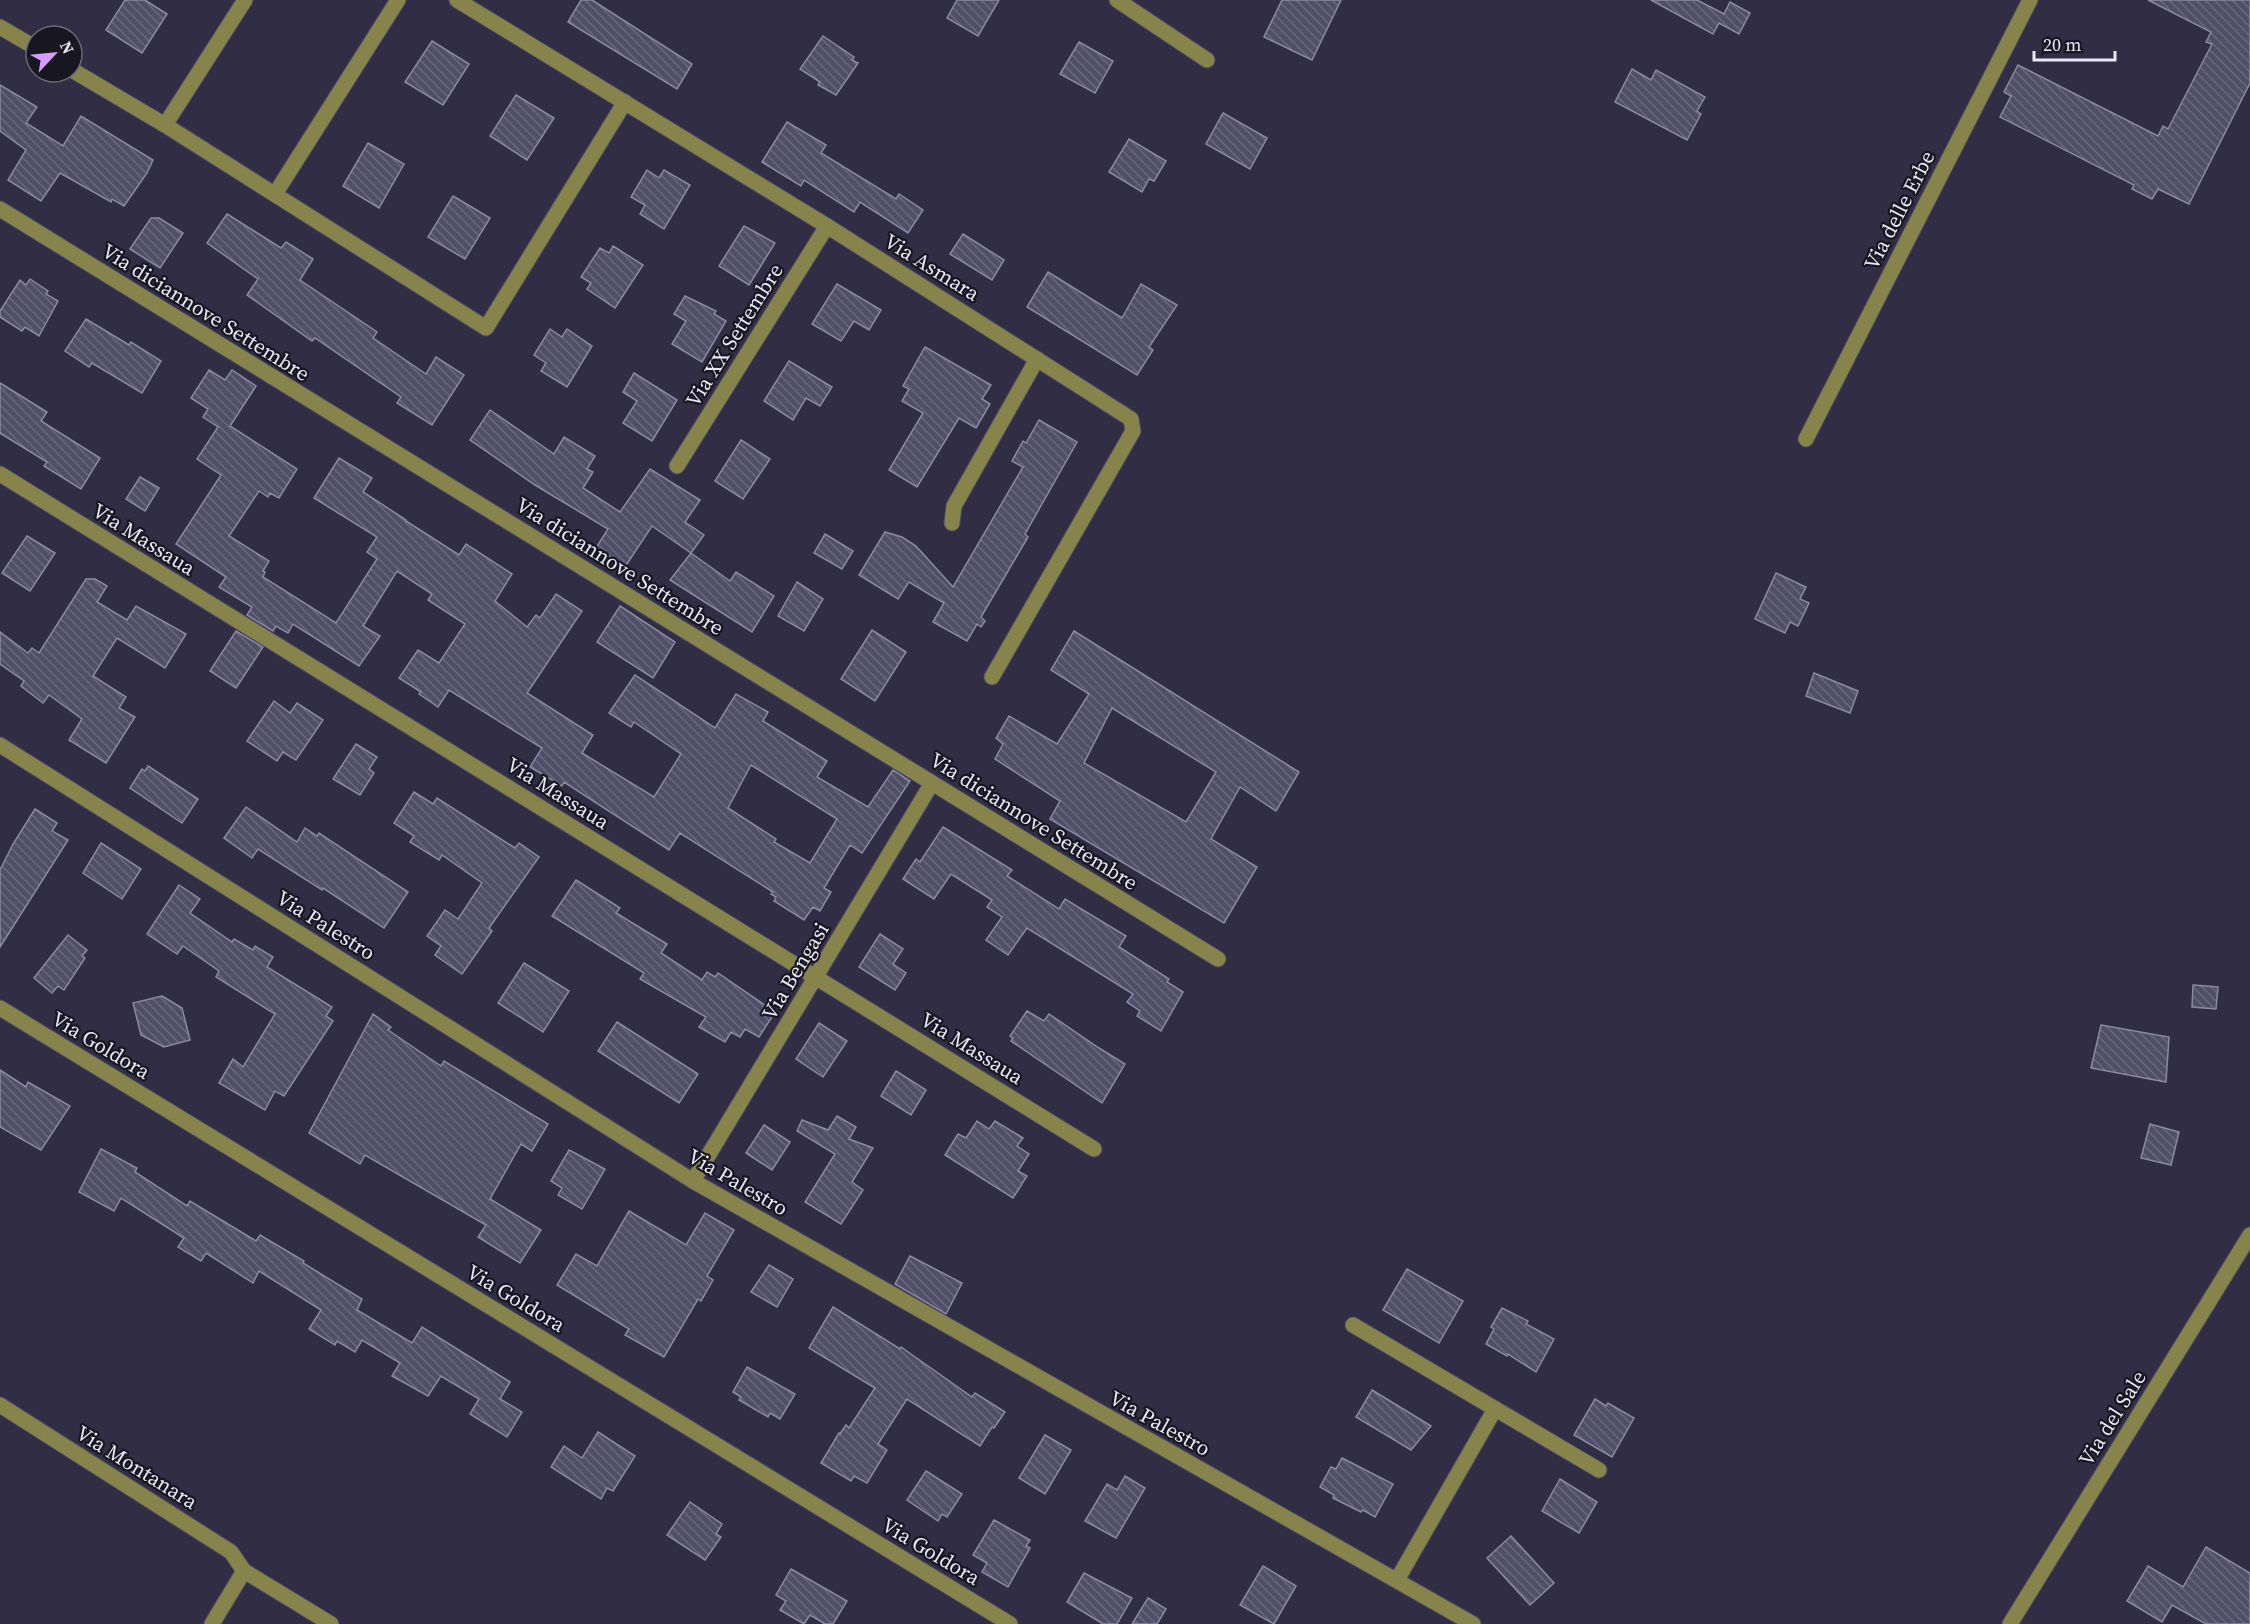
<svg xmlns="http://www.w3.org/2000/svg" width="2250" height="1624" font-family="'Source Serif 4',serif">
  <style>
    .building { fill: url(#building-back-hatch); stroke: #8b89a4; stroke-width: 1.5; fill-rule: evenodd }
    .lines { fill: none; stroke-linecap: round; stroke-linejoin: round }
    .minor-casing { stroke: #4d4b60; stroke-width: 17 }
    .minor { stroke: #86844b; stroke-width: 15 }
    .labels { text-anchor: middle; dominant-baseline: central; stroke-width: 4.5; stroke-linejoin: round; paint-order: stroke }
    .street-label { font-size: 21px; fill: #e8e7f6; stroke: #181721 }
  </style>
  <defs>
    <pattern id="building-back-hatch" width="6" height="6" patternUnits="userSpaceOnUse" patternTransform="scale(1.5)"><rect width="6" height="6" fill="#514f67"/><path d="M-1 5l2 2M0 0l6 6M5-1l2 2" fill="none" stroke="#6a687d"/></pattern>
  </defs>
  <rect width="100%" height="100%" fill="#302d44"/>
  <!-- building -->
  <g class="building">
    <polygon points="125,0 145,0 167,14 142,53 106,30"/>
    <polygon points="581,0 592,0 692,64 677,89 568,22"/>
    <polygon points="957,0 999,0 978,36 947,18"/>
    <polygon points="1282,0 1341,0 1312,60 1264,37"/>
    <polygon points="1651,0 1697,0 1724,14 1730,2 1750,13 1739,34 1719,23 1713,34"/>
    <polygon points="2148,0 2250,0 2250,83 2189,204 2158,189 2152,199 2132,189 2134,185 2000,117 2011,96 2004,92 2018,65 2158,136 2163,126 2168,129 2212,44 2206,42 2211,32"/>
    <polygon points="823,36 854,57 852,60 858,63 836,95 818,85 820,82 800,69"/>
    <polygon points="432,41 469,64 443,105 405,82"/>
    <polygon points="1079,42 1113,61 1095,93 1060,74"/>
    <polygon points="1632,69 1651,80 1656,70 1705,97 1697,111 1701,114 1687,140 1615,102"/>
    <polygon points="0,85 37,107 26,123 63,146 81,116 153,160 147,173 124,206 112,199 111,202 60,173 41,201 8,180 26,150 0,131"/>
    <polygon points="516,95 554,118 527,160 490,136"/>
    <polygon points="1223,113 1267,138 1250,169 1206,144"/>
    <polygon points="787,122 826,145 821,153 896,199 899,194 923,210 908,233 860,202 854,212 804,180 801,186 762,162"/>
    <polygon points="1129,139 1166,161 1154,181 1149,179 1142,192 1109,172"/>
    <polygon points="368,143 404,164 379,208 343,186"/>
    <polygon points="647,170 659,178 664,170 690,185 664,229 640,214 645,205 631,197"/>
    <polygon points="453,196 490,218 465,259 428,237"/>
    <polygon points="227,214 281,248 286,242 313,259 300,280 377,332 373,338 426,374 436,357 464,375 432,425 397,403 401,397 315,338 312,341 247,295 258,279 207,243"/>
    <polygon points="151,218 159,218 183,233 160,268 130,249"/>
    <polygon points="744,226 775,243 749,285 719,266"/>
    <polygon points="963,234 1004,260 992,280 950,254"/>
    <polygon points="613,246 643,265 615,308 587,289 591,283 581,277 600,248 609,253"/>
    <polygon points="1048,272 1122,318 1141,284 1177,305 1149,347 1153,350 1137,375 1027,307"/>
    <polygon points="30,279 48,291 46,294 58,301 39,336 25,327 22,331 0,317 0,311 20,280 26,285"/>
    <polygon points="837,284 881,310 869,330 854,321 841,341 812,324"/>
    <polygon points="685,296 716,311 714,314 726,321 702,362 672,344 686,321 674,314"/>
    <polygon points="86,319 129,345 131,342 161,361 142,393 92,363 89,367 65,351"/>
    <polygon points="550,329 562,337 567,329 592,346 567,387 541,371 546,363 534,355"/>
    <polygon points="925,347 991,385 982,399 990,404 976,428 959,418 917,487 889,470 923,413 902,401 909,389 903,386"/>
    <polygon points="789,361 832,387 820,406 806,398 793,420 764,401"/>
    <path d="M209,370L225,380L232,370L256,386L230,426L297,469L279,498L270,493L268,497L259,491L229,536L269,561L263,571L265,572L263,577L336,623L377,559L367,552L377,537L314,498L339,458L372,478L363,492L406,520V521L459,555L466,544L512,574L495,601L527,627L536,615L540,618L556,594L582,611L527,693L593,735L582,753L654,797L681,754L634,722L631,727L609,713L635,675L715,728L736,694L768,712L763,721L827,761L817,777L868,807L893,770L910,781L862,853L850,845L824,888L831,892L820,911L813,907L804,920L774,901L776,897L771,894L773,892L680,833L669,850L564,782L562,786L530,767L542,748L449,690L438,707L419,694L421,692L399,678L418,650L439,663L465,624L428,600L432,594L397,571L363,626L380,636L359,666L293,624L288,633L276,626L273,631L247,615L252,607L219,587L226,577L176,544L221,475L197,459L218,427L203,417L208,409L191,398ZM751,765L837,819L810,863L774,842L776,839L728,808Z"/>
    <polygon points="634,373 677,400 652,441 623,423 637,401 623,392"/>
    <polygon points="0,383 47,412 41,421 100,458 81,489 44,466 47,462 0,433"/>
    <polygon points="490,410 554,454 564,437 595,456 587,469 593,472 583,488 620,512 650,469 700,500 685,522 704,535 691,553 652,526 625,567 596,548 608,529 535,485 470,440"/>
    <polygon points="1039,420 1077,442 1025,534 1028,537 981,617 985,621 981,627 977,624 967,641 933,622 944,603 909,582 898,599 859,575 885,532 902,537 916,546 953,587 1023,467 1012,461 1023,441 1026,443"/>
    <polygon points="741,440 770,459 743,499 715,481"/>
    <polygon points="140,477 159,488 145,511 126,499"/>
    <polygon points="825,534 853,551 842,569 814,553"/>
    <polygon points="27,536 55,553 30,591 2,573"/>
    <polygon points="691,553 730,581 736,572 774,596 752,632 670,580"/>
    <polygon points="1776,573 1806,587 1800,599 1809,603 1798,626 1790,622 1785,633 1755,619"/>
    <polygon points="86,579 95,579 107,586 97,602 127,620 136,606 186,634 165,668 117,638 93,676 126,697 119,708 135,717 106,763 69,740 82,719 49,695 43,703 21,686 24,681 0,664 0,632 28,653 32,648 39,653"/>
    <polygon points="797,582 823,599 804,631 778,616"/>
    <polygon points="620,606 675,642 653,678 597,642"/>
    <polygon points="872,630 906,652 875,701 841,679"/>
    <polygon points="236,631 263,647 236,688 210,671"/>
    <path d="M1074,631L1299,772L1276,811L1240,787L1211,839L1257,867L1224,923L1050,819L1060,801L995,759L1003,744L996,738L1009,716L1057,744L1089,694L1051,670ZM1112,708L1216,772L1186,822L1084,763Z"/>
    <polygon points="1814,673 1858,691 1850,713 1806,696"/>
    <polygon points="274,701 290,713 297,703 323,720 296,760 283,752 277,761 247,741"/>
    <polygon points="356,744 377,757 369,769 374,773 360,795 333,779"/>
    <polygon points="148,766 198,799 182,823 130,788 142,769 145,771"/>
    <polygon points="414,792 433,804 437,798 515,848 519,843 539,857 489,928 492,931 462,974 435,955 441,946 427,936 445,910 458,919 482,883 442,855 439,860 410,842 414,836 394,823"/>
    <polygon points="246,807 297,842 305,828 317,836 319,833 408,892 384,928 323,888 322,890 258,849 252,858 224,838"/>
    <polygon points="35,809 57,823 52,831 68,840 0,947 0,870 13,844"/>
    <polygon points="943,827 1012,870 1007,876 1059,909 1065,899 1126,936 1119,947 1169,979 1167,982 1183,992 1161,1031 1137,1016 1140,1011 1127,1002 1133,994 1027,928 1008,955 986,940 1002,917 987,907 992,900 951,874 934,899 903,879 916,859 920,862"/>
    <polygon points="101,843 141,869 122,899 83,873"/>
    <polygon points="576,880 620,908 616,913 667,944 661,953 702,980 707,972 715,977 718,973 775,1012 759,1037 745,1029 740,1037 731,1032 725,1042 699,1027 706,1017 640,979 644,973 552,916"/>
    <polygon points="179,885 200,899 190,913 232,942 234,939 253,950 255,946 273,957 267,967 332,1007 326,1016 333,1021 284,1096 275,1091 265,1110 219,1083 233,1059 243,1067 275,1014 216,977 219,971 183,946 177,954 147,934"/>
    <polygon points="880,934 903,949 893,964 906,973 895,990 859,967"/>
    <polygon points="68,935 87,950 82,956 85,958 64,990 58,986 52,993 34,978"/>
    <polygon points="524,963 569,991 543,1032 498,1003"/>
    <polygon points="2193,985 2218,987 2216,1009 2192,1007"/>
    <polygon points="162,996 182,1008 190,1040 164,1047 141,1035 133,1003"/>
    <polygon points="1027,1011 1044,1021 1049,1014 1099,1048 1125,1064 1102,1103 1011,1041 1013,1038 1010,1036"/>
    <polygon points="373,1014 391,1027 388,1030 441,1066 444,1061 548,1124 532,1151 521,1144 490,1199 541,1230 520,1263 478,1237 486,1225 365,1155 360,1164 309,1133"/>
    <polygon points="617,1022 698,1074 679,1103 598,1051"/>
    <polygon points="819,1023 847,1041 823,1077 796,1059"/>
    <polygon points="2101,1025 2169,1037 2166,1082 2091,1068"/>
    <polygon points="0,1070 26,1087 28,1082 70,1106 41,1150 0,1127"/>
    <polygon points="896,1071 926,1090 911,1115 881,1096"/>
    <polygon points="837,1116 856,1127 849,1139 873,1148 852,1182 863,1190 841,1224 805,1202 835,1154 797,1131 802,1120 828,1130"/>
    <polygon points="977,1121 989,1129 995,1121 1023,1138 1017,1146 1029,1154 1018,1171 1027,1176 1013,1198 945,1155 958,1134 966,1138"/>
    <polygon points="2150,1124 2179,1132 2171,1165 2141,1158"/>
    <polygon points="764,1125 790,1142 772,1170 746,1153"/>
    <polygon points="101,1149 137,1168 135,1172 187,1206 190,1201 256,1241 260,1235 304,1261 303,1263 362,1299 357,1310 412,1343 422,1327 510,1382 500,1399 522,1412 507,1437 470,1414 479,1399 441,1376 428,1396 392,1376 400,1363 362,1340 355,1352 337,1341 335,1345 309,1329 321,1310 259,1271 253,1283 206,1253 201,1261 178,1247 184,1238 121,1198 114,1211 79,1192"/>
    <polygon points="569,1150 605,1169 582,1209 558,1195 562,1188 551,1181"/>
    <polygon points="629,1211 686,1245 705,1213 734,1230 707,1276 713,1280 701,1301 698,1299 664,1357 625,1335 629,1329 557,1285 576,1254 597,1266"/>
    <polygon points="910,1256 962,1283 946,1314 895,1284"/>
    <polygon points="769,1265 793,1279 777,1307 751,1292"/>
    <polygon points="1407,1269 1463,1301 1439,1343 1383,1310"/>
    <polygon points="833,1307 900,1349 901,1347 972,1397 975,1393 1005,1412 994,1428 992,1427 980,1446 907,1399 878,1444 887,1450 867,1483 854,1476 851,1481 821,1463 839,1433 840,1434 846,1425 849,1428 875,1388 809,1348"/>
    <polygon points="1502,1308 1528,1321 1526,1324 1554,1339 1536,1372 1508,1354 1507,1356 1486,1344 1494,1329 1491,1327"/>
    <polygon points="747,1367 795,1394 780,1419 770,1413 768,1417 739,1400 741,1397 733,1392"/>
    <polygon points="1372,1390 1431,1426 1411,1450 1356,1417"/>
    <polygon points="1595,1399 1606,1406 1608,1403 1634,1418 1612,1457 1574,1435"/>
    <polygon points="598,1432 635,1456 613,1491 607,1488 601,1499 551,1467 564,1446 582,1458"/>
    <polygon points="1045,1435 1071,1450 1045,1494 1019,1478"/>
    <polygon points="1342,1458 1393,1484 1375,1517 1363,1510 1361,1512 1333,1498 1334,1495 1320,1487 1331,1467 1336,1469"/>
    <polygon points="926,1471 962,1494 947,1517 942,1514 938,1521 907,1500"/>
    <polygon points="1125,1476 1145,1488 1116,1538 1085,1521 1107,1484 1117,1490"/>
    <polygon points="1560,1479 1597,1502 1579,1533 1542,1511"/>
    <polygon points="690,1502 722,1524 716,1534 721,1537 705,1560 667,1535"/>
    <polygon points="994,1520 1030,1540 1026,1546 1030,1548 1008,1587 982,1572 987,1563 973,1555"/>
    <polygon points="1511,1536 1554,1583 1530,1605 1487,1558"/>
    <polygon points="2206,1547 2250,1573 2250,1624 2206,1624 2172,1605 2162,1622 2127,1601 2148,1566 2183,1587"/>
    <polygon points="1263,1566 1296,1586 1274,1624 1240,1605"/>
    <polygon points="791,1569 847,1601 833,1624 825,1624 810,1615 804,1624 780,1610 786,1601 776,1595"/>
    <polygon points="1084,1573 1132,1598 1117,1624 1103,1624 1067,1602"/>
    <polygon points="1148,1598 1166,1609 1157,1624 1132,1624"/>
  </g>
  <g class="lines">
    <defs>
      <g id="minor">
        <polyline points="457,0 827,226 1131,419 1133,431 992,677"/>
        <polyline points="1117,0 1207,60"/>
        <polyline points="0,27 36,48"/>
        <polyline points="72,70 165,125 486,328 625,102"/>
        <polyline points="165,125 245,0"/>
        <polyline points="275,194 398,0"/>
        <polyline points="0,209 1218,959"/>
        <polyline points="1806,439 2030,0"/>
        <polyline points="677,466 827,226"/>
        <polyline points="0,474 1094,1149"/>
        <polyline points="952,523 954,506 1037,359"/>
        <polyline points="0,745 693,1181 1473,1624"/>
        <polyline points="0,1008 1010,1624"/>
        <polyline points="693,1181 932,783"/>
        <polyline points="1353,1325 1599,1470"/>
        <polyline points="0,1405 231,1552 244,1571"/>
        <polyline points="1397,1580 1495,1409"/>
        <polyline points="212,1624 244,1571 331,1624"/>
        <polyline points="2010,1624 2250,1235"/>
      </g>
    </defs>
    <!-- minor casing -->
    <use href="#minor" class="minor-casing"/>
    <!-- minor -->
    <use href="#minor" class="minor"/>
  </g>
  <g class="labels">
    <!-- street labels -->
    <g class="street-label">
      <text transform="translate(1899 210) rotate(-63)">Via delle Erbe</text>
      <text transform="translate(932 267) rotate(32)">Via Asmara</text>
      <text transform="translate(206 312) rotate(32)">Via diciannove Settembre</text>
      <text transform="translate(734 335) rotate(-58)">Via XX Settembre</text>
      <text transform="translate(144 539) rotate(32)">Via Massaua</text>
      <text transform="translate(620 566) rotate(32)">Via diciannove Settembre</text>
      <text transform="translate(558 793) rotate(32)">Via Massaua</text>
      <text transform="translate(1034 821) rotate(32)">Via diciannove Settembre</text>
      <text transform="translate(326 925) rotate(32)">Via Palestro</text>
      <text transform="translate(795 971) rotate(-59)">Via Bengasi</text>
      <text transform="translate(101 1045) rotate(31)">Via Goldora</text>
      <text transform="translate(972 1048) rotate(32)">Via Massaua</text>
      <text transform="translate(738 1182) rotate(30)">Via Palestro</text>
      <text transform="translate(516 1298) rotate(31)">Via Goldora</text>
      <text transform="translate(2112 1418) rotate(-58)">Via del Sale</text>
      <text transform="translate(1160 1423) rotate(29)">Via Palestro</text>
      <text transform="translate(137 1467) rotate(32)">Via Montanara</text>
      <text transform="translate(931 1551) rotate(31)">Via Goldora</text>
    </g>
  </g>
  <!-- north arrow -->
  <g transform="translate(54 54) rotate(64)"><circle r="28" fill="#181721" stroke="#6b6a76" stroke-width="1.5"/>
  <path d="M0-4.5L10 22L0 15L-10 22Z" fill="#d59cfb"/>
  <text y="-9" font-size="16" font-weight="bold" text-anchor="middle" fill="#e8e7f6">N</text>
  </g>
  <!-- scale -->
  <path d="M2034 51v9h81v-9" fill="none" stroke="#e8e7f6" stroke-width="3"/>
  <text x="2043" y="51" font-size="18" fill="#e8e7f6" stroke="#181721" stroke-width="4.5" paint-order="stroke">20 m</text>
</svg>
